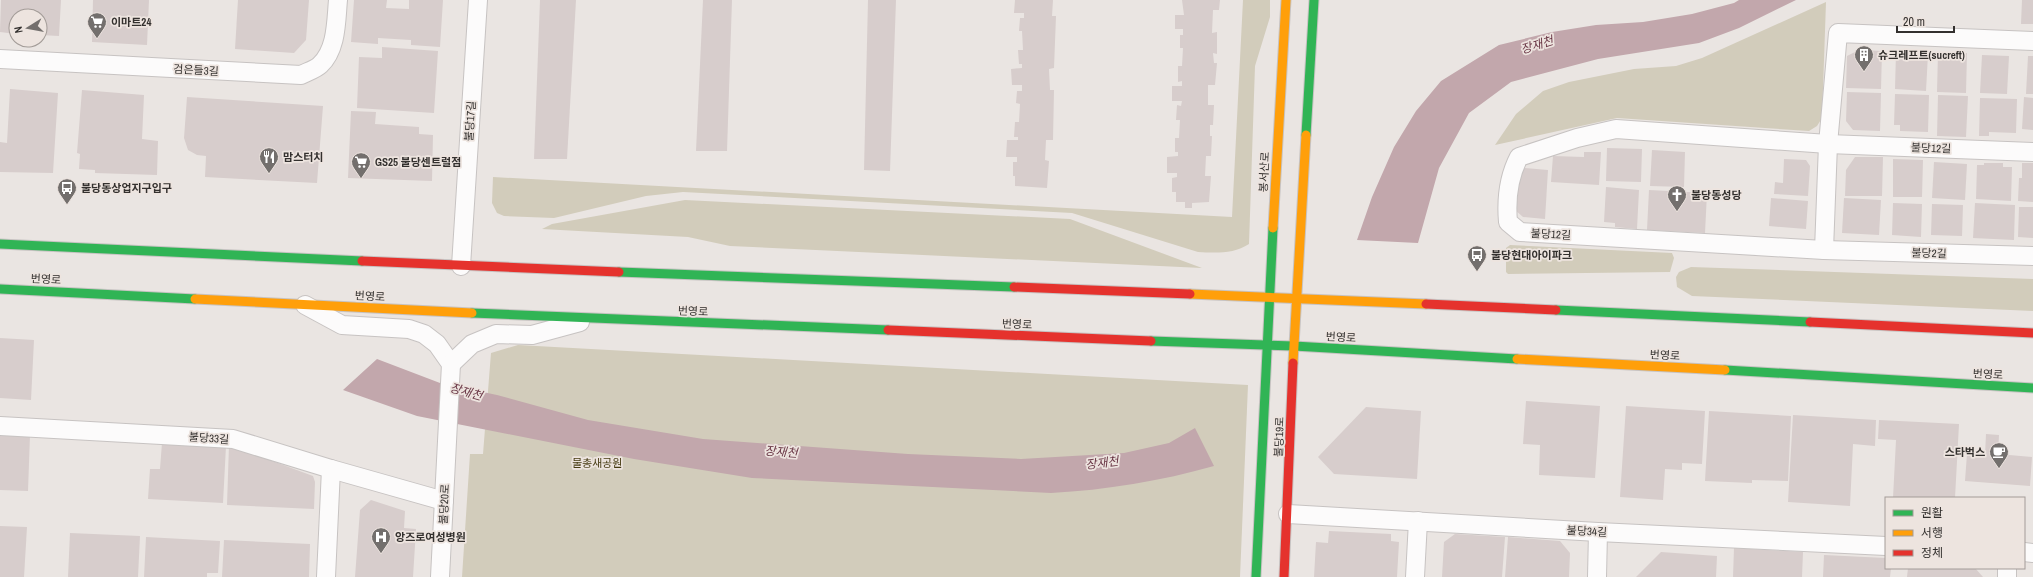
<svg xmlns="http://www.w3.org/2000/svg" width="2033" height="577" font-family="'Archivo Narrow','Noto Sans KR',sans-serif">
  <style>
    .green { fill: #d2ccbb }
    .water { fill: #c2a7ac }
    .building { fill: #d7cdcc }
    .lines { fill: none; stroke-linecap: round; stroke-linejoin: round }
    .street-casing { stroke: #c7c3c2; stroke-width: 20 }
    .fast-casing { stroke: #c7c3c2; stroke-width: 11 }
    .slow-casing { stroke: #c7c3c2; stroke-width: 11 }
    .jam-casing { stroke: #c7c3c2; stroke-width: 11 }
    .street { stroke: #fcfbfb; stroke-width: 18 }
    .fast { stroke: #30b455; stroke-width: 9 }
    .slow { stroke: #ff9f0a; stroke-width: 9 }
    .jam { stroke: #e5322d; stroke-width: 9 }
    .labels { text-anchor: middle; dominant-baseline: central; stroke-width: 3.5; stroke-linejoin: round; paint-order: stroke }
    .poi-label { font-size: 11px; font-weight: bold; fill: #33302e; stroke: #ede4df; text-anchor: start }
    .street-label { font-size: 11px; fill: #33302e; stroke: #ede4df }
    .park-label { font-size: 11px; fill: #453a11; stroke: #ede4df }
    .water-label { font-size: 12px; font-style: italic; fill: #6a3746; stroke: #ede4df }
  </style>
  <rect width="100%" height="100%" fill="#eae5e2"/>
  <!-- green -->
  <g class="green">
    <path d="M1243,0H1270V17L1255,66L1249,244C1234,254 1216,253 1198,252L1072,213L683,192L646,196L554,218L504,216L497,213L492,203L493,177L1232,217Z"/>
    <polygon points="1826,2 1822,118 1817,126 1809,131 1617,118 1495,145 1516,114 1543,91 1569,82 1634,69 1676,66 1702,58"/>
    <polygon points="685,200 1070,219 1202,268 730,246 688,237 542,229 552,224"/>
    <polygon points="1510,245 1672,253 1674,258 1670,272 1508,274 1506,272 1506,248"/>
    <polygon points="1691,267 2033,279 2033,311 1692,296 1677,287 1676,277 1679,272"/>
    <polygon points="518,345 1248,385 1240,577 462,577 470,454 483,454 491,353"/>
  </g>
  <!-- water -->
  <g class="water">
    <polygon points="1739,0 1796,0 1739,28 1699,43 1598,59 1511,82 1469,113 1439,168 1418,243 1357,240 1372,197 1394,147 1416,111 1441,81 1499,45 1552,32 1596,25 1643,22 1692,14 1734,3"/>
    <path d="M377,359L440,383L497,395L588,420L703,439L908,454L1021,459L1124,453L1169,443L1195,428L1214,466C1161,481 1106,490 1051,493L752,478L634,459L417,416L343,390Z"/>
  </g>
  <!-- building -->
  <g class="building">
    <polygon points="1,0 61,0 59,36 40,35 40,16 16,16 16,34 0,32"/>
    <polygon points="93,0 149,0 147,45 92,42"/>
    <polygon points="238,0 309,0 306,40 294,53 235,49"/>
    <polygon points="354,0 387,0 386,8 409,9 409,0 443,0 440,47 411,45 411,40 378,38 378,44 351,42"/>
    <polygon points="540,0 576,0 567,159 534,159"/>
    <polygon points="703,0 732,0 727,151 696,151"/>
    <polygon points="868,0 896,0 890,171 864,170"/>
    <polygon points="1015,0 1053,0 1052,16 1056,16 1054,68 1049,69 1050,90 1054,90 1053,140 1046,140 1045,160 1049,161 1047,188 1015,186 1015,176 1013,176 1013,162 1017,162 1017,157 1006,157 1007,140 1018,140 1018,137 1014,137 1015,122 1019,122 1020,104 1016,103 1017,91 1022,91 1022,85 1012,85 1011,69 1022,68 1022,64 1019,64 1018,50 1023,50 1022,31 1019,31 1020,18 1024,18 1024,13 1014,13"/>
    <polygon points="1182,0 1220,0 1219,10 1213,10 1212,33 1217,32 1217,54 1213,53 1214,63 1217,63 1215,85 1208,85 1208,105 1214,105 1213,125 1210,125 1210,136 1212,136 1211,156 1206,156 1205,176 1211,176 1209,202 1192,203 1192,208 1185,208 1185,202 1176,202 1176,192 1172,192 1172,178 1177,177 1177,173 1167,173 1167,157 1178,156 1178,152 1175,152 1175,138 1179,138 1180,120 1176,120 1177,105 1181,106 1182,101 1172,101 1172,86 1182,86 1182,81 1178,82 1178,66 1182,66 1183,48 1180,48 1180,35 1183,35 1183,29 1175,29 1175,15 1184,15"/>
    <polygon points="2022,0 2033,0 2033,24 2021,24"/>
    <polygon points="382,47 438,51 434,113 357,108 359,57 382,58"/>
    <polygon points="1859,50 1882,51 1881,89 1846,88 1847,56"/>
    <polygon points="1896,52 1928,54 1926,91 1895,89"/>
    <polygon points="1938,53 1967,53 1966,93 1937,92"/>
    <polygon points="1982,55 2009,56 2007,94 1980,93"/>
    <polygon points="2028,56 2033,56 2033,94 2026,94"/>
    <polygon points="10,89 58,93 53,173 0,172 0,142 7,143"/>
    <polygon points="82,90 144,95 142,139 158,141 157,175 95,173 95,170 79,169 80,154 77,153"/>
    <polygon points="1847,92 1881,93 1880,131 1853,130 1846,121"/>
    <polygon points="1895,94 1929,95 1928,132 1900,131 1900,125 1894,125"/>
    <polygon points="1938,95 1968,96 1966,137 1937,136"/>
    <polygon points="187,97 323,106 317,183 205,177 206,156 197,155 188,150 184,138"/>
    <polygon points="2024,97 2033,98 2033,130 2022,129"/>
    <polygon points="1980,98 2017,99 2016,133 1989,132 1989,136 1979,136"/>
    <polygon points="351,111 376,112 375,124 419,127 419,134 433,135 432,181 348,178"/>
    <polygon points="1607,148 1642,149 1641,182 1606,181"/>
    <polygon points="1652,150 1685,152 1684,187 1650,186"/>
    <polygon points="1584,152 1601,152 1599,185 1551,182 1553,156 1584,157"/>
    <polygon points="1855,157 1883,157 1882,196 1845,196 1846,170"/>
    <polygon points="1784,159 1806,160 1810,166 1808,196 1774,194 1775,182 1783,183"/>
    <polygon points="1893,159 1923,160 1922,197 1893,197"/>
    <polygon points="1934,162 1967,164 1965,200 1932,198"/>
    <polygon points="1984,163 2003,163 2003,167 2012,167 2011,201 1976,199 1977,165 1984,165"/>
    <polygon points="2022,163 2033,163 2033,202 2018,201 2019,178 2022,178"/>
    <polygon points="1525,168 1548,170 1545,219 1523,217 1514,209 1516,179"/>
    <polygon points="1606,187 1639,190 1637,229 1615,227 1615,223 1604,222"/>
    <polygon points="1649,190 1707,193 1705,233 1647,230"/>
    <polygon points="1771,198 1808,201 1806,229 1769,226"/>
    <polygon points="1844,198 1881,200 1879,235 1842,233"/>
    <polygon points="1893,203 1922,204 1921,237 1892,235"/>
    <polygon points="1975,203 2015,205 2014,240 1973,238"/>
    <polygon points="1932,204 1963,205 1962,236 1931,235"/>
    <polygon points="2019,207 2033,207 2033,238 2018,237"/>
    <polygon points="0,338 34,340 31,400 0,398"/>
    <polygon points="1526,401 1600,406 1595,478 1539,475 1540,445 1523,444"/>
    <polygon points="1626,406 1705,411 1702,464 1682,463 1682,470 1665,469 1663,500 1620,497"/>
    <polygon points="1366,407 1421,411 1417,479 1334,474 1318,457"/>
    <polygon points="1709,411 1791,416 1788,481 1752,480 1752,483 1705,481"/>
    <polygon points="1793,415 1876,420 1875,446 1853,444 1850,506 1788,502"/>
    <polygon points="1879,420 1959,424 1955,498 1893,498 1896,440 1878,439"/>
    <polygon points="0,434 30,435 28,491 0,490"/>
    <polygon points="1986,434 1999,435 1998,454 2032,457 2030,486 1965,481 1967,454 1985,455"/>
    <polygon points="162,443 226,446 223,503 148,499 150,469 160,469"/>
    <polygon points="229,445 313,476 315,482 314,509 227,505"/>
    <polygon points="371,500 405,511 404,528 416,529 413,577 355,577 360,510"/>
    <polygon points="0,526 27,527 24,577 0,577"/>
    <polygon points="1329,531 1391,534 1391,541 1399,542 1397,577 1314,577 1316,542 1328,543"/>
    <polygon points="70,533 140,536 138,577 68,577"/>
    <polygon points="1455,534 1505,537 1502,577 1442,577 1444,542"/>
    <polygon points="146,537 220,541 218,573 207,573 207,577 144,577"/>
    <polygon points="1508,537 1560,541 1570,553 1569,577 1505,577"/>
    <polygon points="224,540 310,544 309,577 222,577"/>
    <polygon points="1734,548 1803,552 1802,577 1733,577"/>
    <polygon points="1661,552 1717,556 1716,577 1636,577"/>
    <polygon points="1824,555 1886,558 1886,568 1891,568 1890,577 1823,577"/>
    <polygon points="1908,568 1975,568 1983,577 1907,577"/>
  </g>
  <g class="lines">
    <defs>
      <g id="street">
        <path d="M0,59L301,75C307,72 316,69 320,65C337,49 336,21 338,0"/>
        <path d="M2033,152L1828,144L1616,129L1577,138L1519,157C1508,178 1506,199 1508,222L1520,232L1824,250L2033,256"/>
        <polyline points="1824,250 1828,144 1838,33 2033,41"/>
        <polyline points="461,266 478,0"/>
        <polyline points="305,305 342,325 409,329 424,334 437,344 451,364 440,577"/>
        <polyline points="451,364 472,344 496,334 532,335 580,322"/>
        <polyline points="0,426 233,439 331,469 326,577"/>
        <polyline points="331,469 444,501"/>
        <polyline points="1288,514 1598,532 1886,546"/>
        <polyline points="2024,552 2033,553"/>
        <polyline points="1415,577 1418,521"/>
        <polyline points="1597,577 1598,532"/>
        <polyline points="2007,577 2007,568"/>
      </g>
      <g id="fast">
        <polyline points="1306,135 1314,0"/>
        <polyline points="0,244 362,261"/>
        <polyline points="619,272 1014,287"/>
        <polyline points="0,289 195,299"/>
        <polyline points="1556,310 1810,322"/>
        <polyline points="472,313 888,330"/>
        <polyline points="1151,341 1294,346 1517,359"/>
        <polyline points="1725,370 2033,388"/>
        <polyline points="1256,577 1273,228"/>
      </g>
      <g id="slow">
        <polyline points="1273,228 1286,0"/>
        <polyline points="1190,294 1426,304"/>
        <polyline points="195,299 472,313"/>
        <polyline points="1517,359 1725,370"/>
        <polyline points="1293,363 1306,135"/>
      </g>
      <g id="jam">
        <polyline points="362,261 619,272"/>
        <polyline points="1014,287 1190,294"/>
        <polyline points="1426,304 1556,310"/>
        <polyline points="1810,322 2033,333"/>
        <polyline points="888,330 1151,341"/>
        <polyline points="1284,577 1293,363"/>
      </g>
    </defs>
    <!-- street casing -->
    <use href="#street" class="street-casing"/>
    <!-- fast casing -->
    <use href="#fast" class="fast-casing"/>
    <!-- slow casing -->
    <use href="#slow" class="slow-casing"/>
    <!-- jam casing -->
    <use href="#jam" class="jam-casing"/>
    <!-- street -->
    <use href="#street" class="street"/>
    <!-- fast -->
    <use href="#fast" class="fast"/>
    <!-- slow -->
    <use href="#slow" class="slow"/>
    <!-- jam -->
    <use href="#jam" class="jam"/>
  </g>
  <!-- icons -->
  <defs>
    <symbol id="supermarket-pin" viewBox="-11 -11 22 30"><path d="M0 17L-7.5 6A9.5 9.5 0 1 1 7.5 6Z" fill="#736f6d" stroke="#ede4df"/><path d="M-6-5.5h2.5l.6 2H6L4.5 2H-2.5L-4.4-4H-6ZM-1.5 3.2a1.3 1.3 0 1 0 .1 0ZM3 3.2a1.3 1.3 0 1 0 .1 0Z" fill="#fff"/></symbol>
    <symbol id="building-pin" viewBox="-11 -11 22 30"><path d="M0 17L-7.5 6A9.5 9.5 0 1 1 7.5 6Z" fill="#736f6d" stroke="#ede4df"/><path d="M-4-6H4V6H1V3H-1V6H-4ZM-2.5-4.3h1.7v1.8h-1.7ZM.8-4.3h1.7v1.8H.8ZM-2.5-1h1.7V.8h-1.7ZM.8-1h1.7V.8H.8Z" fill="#fff"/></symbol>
    <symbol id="restaurant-pin" viewBox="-11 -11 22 30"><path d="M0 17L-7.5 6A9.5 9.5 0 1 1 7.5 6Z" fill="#736f6d" stroke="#ede4df"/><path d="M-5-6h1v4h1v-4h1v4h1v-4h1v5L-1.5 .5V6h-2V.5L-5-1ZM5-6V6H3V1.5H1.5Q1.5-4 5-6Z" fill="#fff"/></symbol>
    <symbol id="bus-pin" viewBox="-11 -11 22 30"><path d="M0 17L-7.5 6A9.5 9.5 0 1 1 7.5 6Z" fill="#736f6d" stroke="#ede4df"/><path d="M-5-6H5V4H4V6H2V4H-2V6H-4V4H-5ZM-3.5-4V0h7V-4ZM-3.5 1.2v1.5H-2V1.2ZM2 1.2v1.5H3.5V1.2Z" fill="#fff"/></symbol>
    <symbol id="church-pin" viewBox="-11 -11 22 30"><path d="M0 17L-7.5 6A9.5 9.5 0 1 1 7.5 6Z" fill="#736f6d" stroke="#ede4df"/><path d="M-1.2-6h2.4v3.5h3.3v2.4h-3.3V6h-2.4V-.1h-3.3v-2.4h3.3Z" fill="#fff"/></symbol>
    <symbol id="cafe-pin" viewBox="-11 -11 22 30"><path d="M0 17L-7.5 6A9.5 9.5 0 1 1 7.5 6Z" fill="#736f6d" stroke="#ede4df"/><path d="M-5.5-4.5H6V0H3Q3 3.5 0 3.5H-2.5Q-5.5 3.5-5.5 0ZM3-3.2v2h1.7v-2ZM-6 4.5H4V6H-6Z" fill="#fff"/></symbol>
    <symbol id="hospital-pin" viewBox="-11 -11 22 30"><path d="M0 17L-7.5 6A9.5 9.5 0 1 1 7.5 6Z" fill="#736f6d" stroke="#ede4df"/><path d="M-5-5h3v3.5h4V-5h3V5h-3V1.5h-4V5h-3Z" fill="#fff"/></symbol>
  </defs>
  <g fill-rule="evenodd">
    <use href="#supermarket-pin" x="86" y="11" width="22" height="30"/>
    <use href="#building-pin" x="1853" y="44" width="22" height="30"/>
    <use href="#restaurant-pin" x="258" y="146" width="22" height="30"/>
    <use href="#supermarket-pin" x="350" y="151" width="22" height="30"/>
    <use href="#bus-pin" x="56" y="177" width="22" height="30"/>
    <use href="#church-pin" x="1666" y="184" width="22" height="30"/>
    <use href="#bus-pin" x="1466" y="244" width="22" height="30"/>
    <use href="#cafe-pin" x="1988" y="441" width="22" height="30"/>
    <use href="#hospital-pin" x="370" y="526" width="22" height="30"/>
  </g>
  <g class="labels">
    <!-- poi labels -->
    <g class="poi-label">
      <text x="111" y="22">이마트24</text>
      <text x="1878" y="55">슈크레프트(sucreft)</text>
      <text x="283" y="157">맘스터치</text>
      <text x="375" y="162">GS25 불당센트럴점</text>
      <text x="81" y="188">불당동상업지구입구</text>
      <text x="1691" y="195">불당동성당</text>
      <text x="1491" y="255">불당현대아이파크</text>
      <text x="1985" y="452" text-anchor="end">스타벅스</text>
      <text x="395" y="537">앙즈로여성병원</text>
    </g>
    <!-- street labels -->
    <g class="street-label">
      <text transform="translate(196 70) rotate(3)">검은들3길</text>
      <text transform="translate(470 121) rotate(-86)">불당17길</text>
      <text transform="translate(1931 148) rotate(2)">불당12길</text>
      <text transform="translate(1264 172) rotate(-87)">봉서산로</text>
      <text transform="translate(1551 234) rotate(3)">불당12길</text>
      <text transform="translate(1929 253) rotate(2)">불당2길</text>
      <text transform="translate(46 279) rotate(3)">번영로</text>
      <text transform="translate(370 296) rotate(3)">번영로</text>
      <text transform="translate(693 311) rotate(2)">번영로</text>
      <text transform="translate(1017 324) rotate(2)">번영로</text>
      <text transform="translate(1341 337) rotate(3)">번영로</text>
      <text transform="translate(1665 355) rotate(3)">번영로</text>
      <text transform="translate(1988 374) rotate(3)">번영로</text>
      <text transform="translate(1279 437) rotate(-88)">불당19로</text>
      <text transform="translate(209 438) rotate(4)">불당33길</text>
      <text transform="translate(444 504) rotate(-87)">불당20로</text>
      <text transform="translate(1587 531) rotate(3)">불당34길</text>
    </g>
    <!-- park labels -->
    <g class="park-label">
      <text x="597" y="463">물총새공원</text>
    </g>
    <!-- water labels -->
    <g class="water-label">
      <text transform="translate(1537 45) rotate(-17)">장재천</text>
      <text transform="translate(466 392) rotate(16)">장재천</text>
      <text transform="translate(781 452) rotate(4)">장재천</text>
      <text transform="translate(1102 463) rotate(-7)">장재천</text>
    </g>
  </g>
  <!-- legend -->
  <rect x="1885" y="497" width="140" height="72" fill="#ede4df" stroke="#a39c98"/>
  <rect x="1893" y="510" width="20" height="6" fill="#30b455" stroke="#a39c98"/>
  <text x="1921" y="517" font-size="12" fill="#33302e">원활</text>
  <rect x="1893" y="530" width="20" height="6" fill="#ff9f0a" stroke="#a39c98"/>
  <text x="1921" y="537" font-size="12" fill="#33302e">서행</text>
  <rect x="1893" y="550" width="20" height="6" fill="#e5322d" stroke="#a39c98"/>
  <text x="1921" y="557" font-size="12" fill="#33302e">정체</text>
  <!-- north arrow -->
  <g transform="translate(28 28) rotate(259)"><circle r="19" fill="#ede4df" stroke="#a39c98"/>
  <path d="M0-3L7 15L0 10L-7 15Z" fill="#736f6d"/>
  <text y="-6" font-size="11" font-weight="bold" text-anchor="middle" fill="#33302e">N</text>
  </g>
  <!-- scale -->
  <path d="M1897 26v6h57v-6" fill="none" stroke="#33302e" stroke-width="2"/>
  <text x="1903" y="26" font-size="12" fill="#33302e" stroke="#ede4df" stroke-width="3" paint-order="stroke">20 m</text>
</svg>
